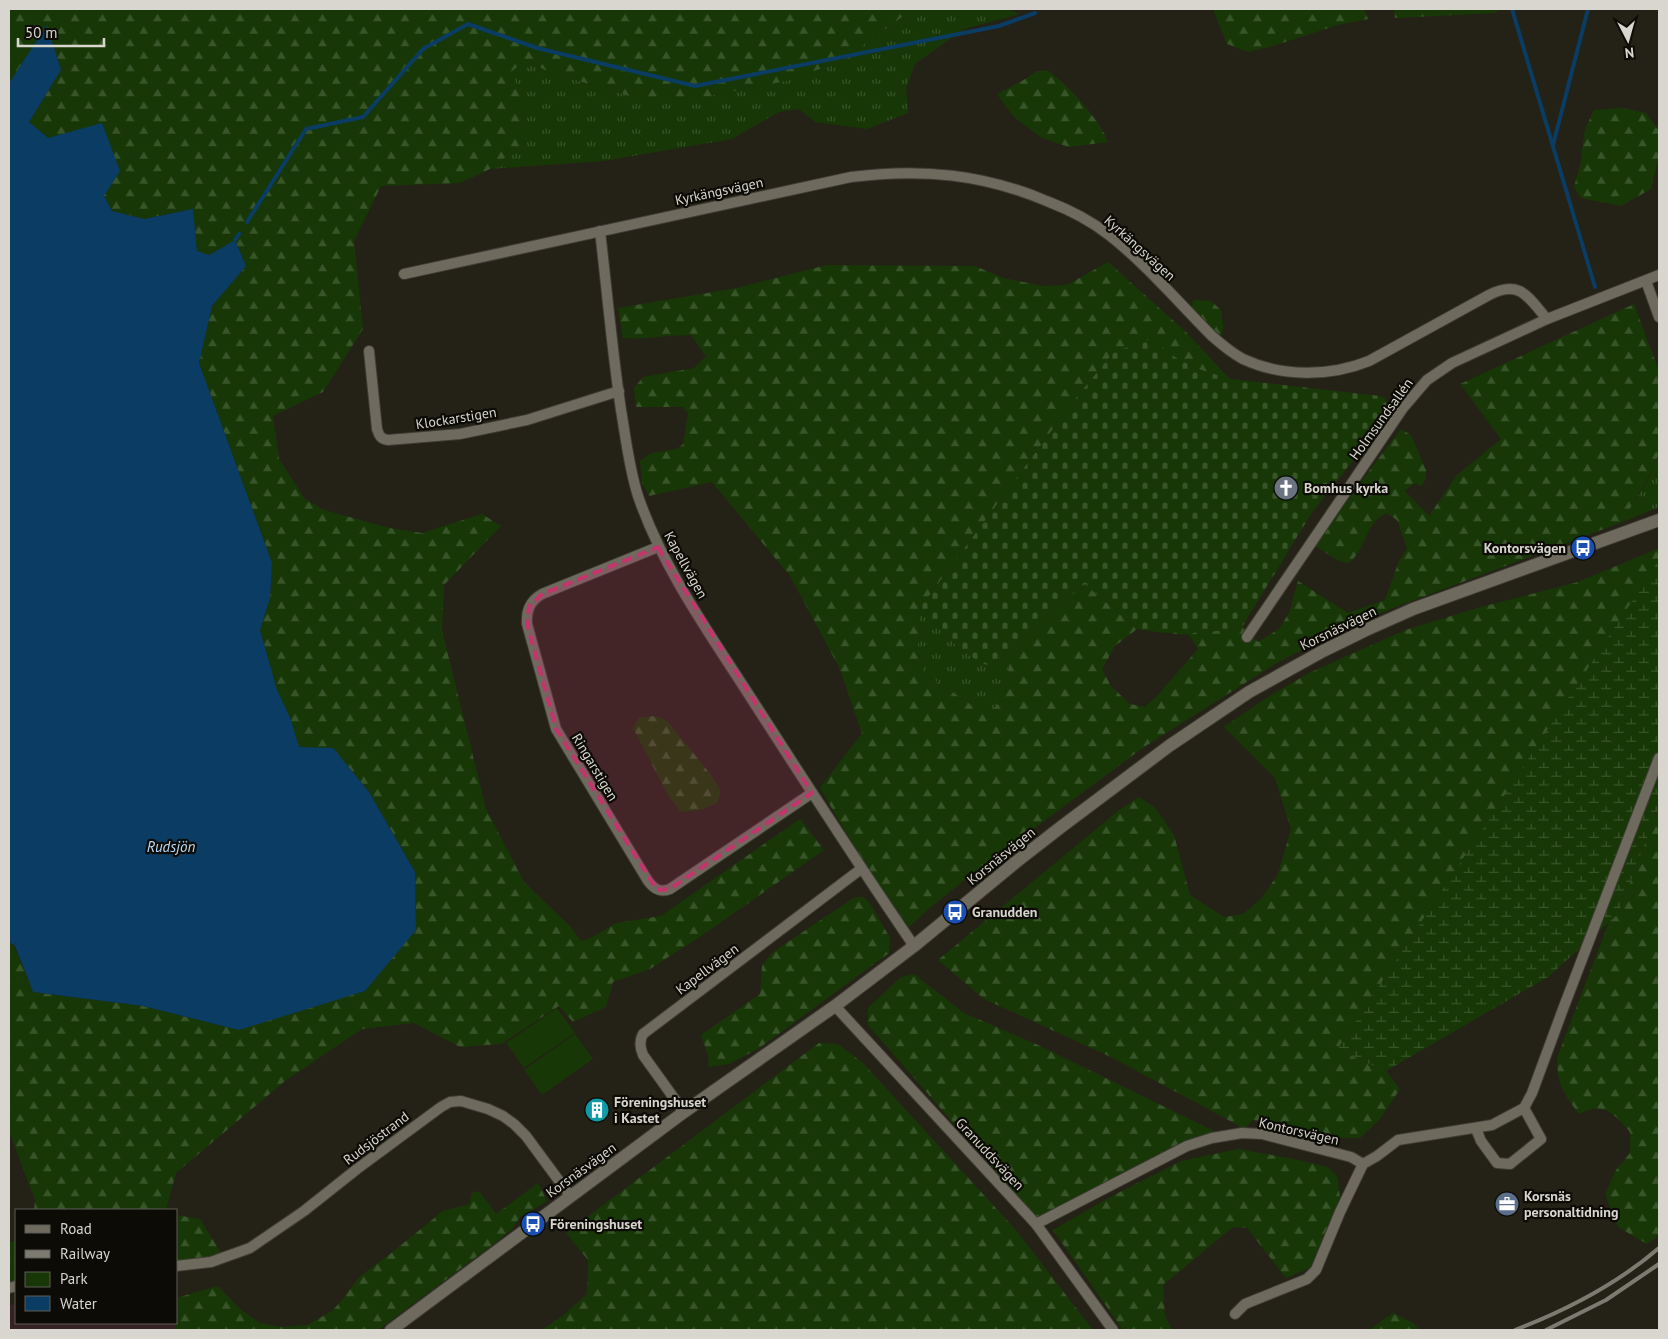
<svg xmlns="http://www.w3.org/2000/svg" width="1668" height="1339" font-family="'PT Sans',sans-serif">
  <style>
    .education { fill: #362223 }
    .grass { fill: url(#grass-tufts) }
    .forest { fill: url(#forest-firs) }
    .wetland { fill: url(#wetland-marsh) }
    .cemetery { fill: url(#cemetery-stones) }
    .green { fill: #173806 }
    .water { fill: #0a3c64 }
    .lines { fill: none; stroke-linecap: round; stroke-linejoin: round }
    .stream { stroke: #0a3c64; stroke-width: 4 }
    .minor-casing { stroke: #3e3c34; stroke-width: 12 }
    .tertiary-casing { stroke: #3e3c34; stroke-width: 14 }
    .minor { stroke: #6e6a5e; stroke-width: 10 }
    .tertiary { stroke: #6e6a5e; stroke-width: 12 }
    .rail { stroke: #7d7b71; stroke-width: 4 }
    .marked { fill: #c5346c; fill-opacity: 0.2; stroke: #c5346c; stroke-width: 4; stroke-dasharray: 10 6; stroke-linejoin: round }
    .labels { text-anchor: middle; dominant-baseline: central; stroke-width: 4.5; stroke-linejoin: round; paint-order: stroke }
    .street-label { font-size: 14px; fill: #d8d6ce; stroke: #0c0b06 }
    .poi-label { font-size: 14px; font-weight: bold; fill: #d8d6ce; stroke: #0c0b06; text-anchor: start }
    .water-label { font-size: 15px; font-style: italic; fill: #bbdbfa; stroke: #0c0b06 }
  </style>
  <defs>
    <pattern id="grass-tufts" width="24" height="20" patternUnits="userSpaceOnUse" patternTransform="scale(1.25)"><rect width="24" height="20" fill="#173806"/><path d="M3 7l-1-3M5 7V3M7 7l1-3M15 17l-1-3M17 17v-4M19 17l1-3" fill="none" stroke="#385429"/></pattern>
    <pattern id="forest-firs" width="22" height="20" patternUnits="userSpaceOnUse" patternTransform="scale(1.25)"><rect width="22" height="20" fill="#173806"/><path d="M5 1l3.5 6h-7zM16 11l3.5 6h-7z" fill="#385429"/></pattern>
    <pattern id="wetland-marsh" width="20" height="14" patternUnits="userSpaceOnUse" patternTransform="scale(1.25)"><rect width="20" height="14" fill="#173806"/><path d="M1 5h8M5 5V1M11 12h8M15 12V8" fill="none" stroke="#385429"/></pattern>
    <pattern id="cemetery-stones" width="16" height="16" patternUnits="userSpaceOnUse" patternTransform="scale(1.25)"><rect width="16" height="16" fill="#173806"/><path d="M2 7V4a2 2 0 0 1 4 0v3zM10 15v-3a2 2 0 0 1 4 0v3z" fill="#385429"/></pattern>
  </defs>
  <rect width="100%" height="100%" fill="#242116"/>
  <!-- education -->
  <polygon class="education" points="16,1304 16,1323 176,1323 176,1330 9,1330 9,1305"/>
  <!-- grass -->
  <g class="grass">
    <polygon points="909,9 1006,9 1020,14 964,29 915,64 906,88 908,113 867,129 815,122 799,109 779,112 732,139 603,161 490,169 524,143 521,97 511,71 526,60 549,72 629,96 839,62 902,17"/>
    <polygon points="1659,454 1659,507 1625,521 1628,512 1645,485"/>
    <polygon points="920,608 961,650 990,666 1010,649 1008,679 1003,700 994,708 976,708 925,674 917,652"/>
  </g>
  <!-- forest -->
  <g class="forest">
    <polygon points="9,9 909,9 902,17 839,62 786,81 694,99 629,96 549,72 526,60 512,71 521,97 524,143 490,169 460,183 381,186 354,241 363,329 323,392 273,416 279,459 305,499 324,510 390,528 422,533 482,514 501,526 444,585 442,630 486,809 524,882 571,927 581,941 593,937 616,923 661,916 800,819 824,850 707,932 650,969 613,982 606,1007 573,1022 559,1006 501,1044 460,1047 414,1023 362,1029 285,1081 176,1173 166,1210 34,1210 35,1200 9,1131 9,942 14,946 33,992 143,1006 239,1030 416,929 415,872 369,792 333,749 299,748 291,720 277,691 260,630 270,598 272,563 199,363 212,306 246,266 235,240 209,255 197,251 193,209 144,219 112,211 104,196 48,138 29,122 61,70 47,26 9,83"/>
    <polygon points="1213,9 1364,9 1368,19 1338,25 1273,46 1248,52 1227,44"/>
    <polygon points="1394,9 1500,9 1495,13 1395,18"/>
    <path d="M1047,70C1066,82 1101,121 1108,142L1069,147L1042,138L1014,117L997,94L1022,81L1035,72Z"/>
    <polygon points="1623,108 1646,113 1659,131 1659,156 1651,189 1621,206 1581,198 1574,187 1580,165 1585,129 1594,110"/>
    <path d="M1108,262L1185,331L1230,379L1195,368L1175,357L1114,352L1079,394L920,608L917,652L925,674L976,708H994L1003,700L1008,679L1010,649L1085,584L1137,629L1115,646L1102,669L1111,686L1130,704L1145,707L1157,696L1198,649L1189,635L1242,627L1258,642L1279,629L1289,613L1298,581L1348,613L1385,600L1399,561L1407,548L1397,520L1387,513C1369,520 1367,540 1357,554C1355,557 1352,560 1349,563L1339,561L1315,546L1372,467L1401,429L1411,435L1426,470V479L1421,486L1414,483L1405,491L1429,516L1456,476L1501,439L1460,384L1634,304L1659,371V454L1644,485L1628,512L1625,521L1401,605L1335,632L1275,664L1144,747L967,878L932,906L909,927L865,865L820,788L862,733L839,667L790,576L712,482L649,496L642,483L640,461L651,453L677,449L683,444L688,413L683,407H636L634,388L643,377L694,368L706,356L691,335C668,335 645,340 623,338L618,308L737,288L827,265L975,266L1003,278L1043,286L1067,285Z"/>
    <polygon points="1193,300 1211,301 1221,310 1223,326 1221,337 1192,307"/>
    <polygon points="1659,548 1659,561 1337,1050 1386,1071 1400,1089 1379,1120 1360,1138 1330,1138 1281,1124 1253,1120 1245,1129 1113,1058 984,999 938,960 1118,811 1139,797 1155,808 1174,835 1190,895 1224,917 1243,914 1261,899 1278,874 1291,829 1275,778 1224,727 1265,699 1309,673 1408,629 1481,607 1578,582"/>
    <polygon points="650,716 659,717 668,722 712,776 721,791 717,803 701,810 681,812 669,797 633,728 639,718"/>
    <path d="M1659,807V1235L1647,1244L1618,1227L1605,1194L1616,1170L1630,1153V1132C1612,1113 1606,1101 1579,1114C1563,1092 1558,1087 1557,1058L1609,922L1618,914Z"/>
    <polygon points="855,897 864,897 871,905 890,938 889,953 758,1049 729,1064 709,1067 708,1055 701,1035 760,994 762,966 773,952"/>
    <polygon points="914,974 964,1013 1038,1045 1214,1131 1174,1146 1036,1218 868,1025 868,1008 901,977"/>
    <polygon points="819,1043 838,1044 863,1063 1015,1229 1093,1330 542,1330 565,1314 587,1294 588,1260 566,1233"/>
    <polygon points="1238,1149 1289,1158 1328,1167 1337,1177 1340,1197 1310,1268 1286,1278 1247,1228 1233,1227 1163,1285 1165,1316 1172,1330 1123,1330 1053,1230 1114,1195 1181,1161"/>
    <polygon points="538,1183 547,1201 520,1217 512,1229 499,1240 378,1330 176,1330 176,1298 218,1286 240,1309 260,1323 280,1327 307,1325 332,1311 343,1299 359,1277 390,1254 443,1211 470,1204 471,1193 479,1191 496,1214"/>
    <polygon points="176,1215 200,1219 223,1256 176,1263"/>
    <polygon points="9,1242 16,1242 16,1281 9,1282"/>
    <polygon points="1393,1313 1413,1323 1420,1330 1369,1330"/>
  </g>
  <!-- wetland -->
  <polygon class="wetland" points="1659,560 1659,807 1618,914 1548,977 1386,1071 1337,1050"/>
  <!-- cemetery -->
  <path class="cemetery" d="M1151,339L1175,357L1195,368L1230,379L1380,396L1385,398L1390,413L1311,514L1242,627L1189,635L1157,632L1137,629L1085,584L990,666C961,656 941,630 920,608L1079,394L1114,352Z"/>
  <!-- green -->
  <g class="green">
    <polygon points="557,1008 575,1033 524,1068 506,1043"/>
    <polygon points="575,1034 593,1059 542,1095 524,1070"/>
  </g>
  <!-- water -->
  <polygon class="water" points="47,25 61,70 29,122 48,138 102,123 120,171 104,196 112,211 144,219 193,209 197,251 209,255 235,240 246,266 212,306 199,363 272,563 270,598 260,630 277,690 291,720 299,747 333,748 369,792 415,872 416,930 365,991 239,1030 143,1006 33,992 15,946 9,942 9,83"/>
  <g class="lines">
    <!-- stream -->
    <g class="stream">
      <polyline points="1512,9 1595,287"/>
      <polyline points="1553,145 1588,9"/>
      <polyline points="247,222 306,129 363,117 423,49 468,24 537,48 695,86 999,26 1035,13"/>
      <polyline points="235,240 239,234"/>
    </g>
    <defs>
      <g id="minor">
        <path d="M600,231C607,290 612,350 621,410C626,439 629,468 638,496C663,569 710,634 751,698C805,782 858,864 914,946"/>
        <path d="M404,274L851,177C921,168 984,174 1049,202C1070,210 1091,221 1109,235C1145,263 1179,303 1212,336C1221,344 1232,353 1243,359C1282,377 1329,377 1369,361L1489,295C1520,279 1528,297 1547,319"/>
        <polyline points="1646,281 1659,317"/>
        <path d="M369,351L377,429C379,435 380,439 388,440L460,434L527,420L619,391"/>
        <path d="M658,547L542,594C530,601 526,610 527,624L556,729L648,881C654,889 660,893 670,889L812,793"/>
        <polyline points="1247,637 1403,408 1427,380 1452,363 1547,319 1659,275"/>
        <polyline points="835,1006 1036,1224 1113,1330"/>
        <path d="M684,1112L643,1055C640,1048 639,1041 643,1034L861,869"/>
        <polyline points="1476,1129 1481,1141 1497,1163 1510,1164 1541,1139 1524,1108"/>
        <polyline points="1363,1164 1377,1156 1398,1140 1492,1125 1524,1108 1532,1093 1563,1009 1659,758"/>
        <polyline points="1036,1224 1187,1146 1212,1138 1242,1133 1262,1134 1351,1157 1363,1164"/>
        <polyline points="176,1266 211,1262 250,1248 304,1211 357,1169 441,1107 450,1102 461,1101 488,1109 503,1116 514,1124 526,1136 571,1197"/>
        <polyline points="9,1288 16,1286"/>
        <polyline points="1235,1314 1245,1304 1307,1279 1316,1270 1340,1212 1363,1164"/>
      </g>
      <polyline id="tertiary" points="391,1330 684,1112 835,1006 914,946 1016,862 1061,827 1169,746 1249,692 1323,651 1368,629 1413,609 1659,520"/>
    </defs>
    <!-- minor casing -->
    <use href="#minor" class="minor-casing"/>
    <!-- tertiary casing -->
    <use href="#tertiary" class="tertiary-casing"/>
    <!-- minor -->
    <use href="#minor" class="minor"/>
    <!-- tertiary -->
    <use href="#tertiary" class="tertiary"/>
    <!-- rail -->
    <g class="rail">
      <path d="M1515,1330C1567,1310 1617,1284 1659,1248"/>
      <polyline points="1546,1330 1606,1300 1659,1264"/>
    </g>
  </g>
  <!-- marked area -->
  <path class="marked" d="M658,547L812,793L670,889L657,890L556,729L527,624L529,606L542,594Z"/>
  <!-- icons -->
  <defs>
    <symbol id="church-disc" viewBox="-11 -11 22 22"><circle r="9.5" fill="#6b7280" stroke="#0c0b06"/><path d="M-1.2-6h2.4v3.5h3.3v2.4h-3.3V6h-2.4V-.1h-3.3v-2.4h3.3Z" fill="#fff"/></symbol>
    <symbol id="bus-disc" viewBox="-11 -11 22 22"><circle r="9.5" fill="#1a4fb4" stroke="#0c0b06"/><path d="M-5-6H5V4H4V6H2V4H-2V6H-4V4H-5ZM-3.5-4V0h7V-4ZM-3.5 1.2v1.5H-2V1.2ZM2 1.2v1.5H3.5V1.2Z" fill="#fff"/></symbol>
    <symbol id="building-disc" viewBox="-11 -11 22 22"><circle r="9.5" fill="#0f9aa8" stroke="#0c0b06"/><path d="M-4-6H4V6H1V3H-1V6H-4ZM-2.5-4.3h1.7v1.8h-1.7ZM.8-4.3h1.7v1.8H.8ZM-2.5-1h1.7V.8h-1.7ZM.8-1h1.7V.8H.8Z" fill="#fff"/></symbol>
    <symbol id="office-disc" viewBox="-11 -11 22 22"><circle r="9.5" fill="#5c6f8a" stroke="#0c0b06"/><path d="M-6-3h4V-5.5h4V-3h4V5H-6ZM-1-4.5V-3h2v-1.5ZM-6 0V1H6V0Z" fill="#fff"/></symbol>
  </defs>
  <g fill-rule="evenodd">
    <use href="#church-disc" x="1272" y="474" width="28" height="28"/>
    <use href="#bus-disc" x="1569" y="534" width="28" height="28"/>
    <use href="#bus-disc" x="941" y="898" width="28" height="28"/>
    <use href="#building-disc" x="583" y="1096" width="28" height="28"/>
    <use href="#office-disc" x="1493" y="1190" width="28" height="28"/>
    <use href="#bus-disc" x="519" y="1210" width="28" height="28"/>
  </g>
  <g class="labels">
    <!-- street labels -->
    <g class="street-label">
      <text transform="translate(719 191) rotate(-12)">Kyrkängsvägen</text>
      <text transform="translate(1140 248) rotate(42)">Kyrkängsvägen</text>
      <text transform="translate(456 418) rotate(-9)">Klockarstigen</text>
      <text transform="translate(1381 419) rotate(-54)">Holmsundsallén</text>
      <text transform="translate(686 565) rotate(61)">Kapellvägen</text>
      <text transform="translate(1338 628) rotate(-26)">Korsnäsvägen</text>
      <text transform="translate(595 767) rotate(59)">Ringarstigen</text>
      <text transform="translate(1001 856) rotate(-39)">Korsnäsvägen</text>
      <text transform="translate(707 969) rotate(-37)">Kapellvägen</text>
      <text transform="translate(1299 1131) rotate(13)">Kontorsvägen</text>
      <text transform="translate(376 1138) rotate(-37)">Rudsjöstrand</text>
      <text transform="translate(990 1154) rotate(47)">Granuddsvägen</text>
      <text transform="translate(581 1170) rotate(-36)">Korsnäsvägen</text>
    </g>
    <!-- poi labels -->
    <g class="poi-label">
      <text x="1304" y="488">Bomhus kyrka</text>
      <text x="1566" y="548" text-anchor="end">Kontorsvägen</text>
      <text x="972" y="912">Granudden</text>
      <text x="614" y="1102">Föreningshuset<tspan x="614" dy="16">i Kastet</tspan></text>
      <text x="1524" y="1196">Korsnäs<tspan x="1524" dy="16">personaltidning</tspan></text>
      <text x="550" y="1224">Föreningshuset</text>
    </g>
    <!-- water labels -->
    <g class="water-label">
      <text x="171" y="846">Rudsjön</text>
    </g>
  </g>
  <!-- border -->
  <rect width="1668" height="1339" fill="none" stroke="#d8d6ce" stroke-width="20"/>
  <!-- legend -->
  <rect x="15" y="1209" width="162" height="115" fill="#0c0b06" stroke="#5e5c56"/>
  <rect x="25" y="1225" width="25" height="8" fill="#6e6a5e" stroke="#5e5c56"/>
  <text x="60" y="1234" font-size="15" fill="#d8d6ce">Road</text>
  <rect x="25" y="1250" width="25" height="8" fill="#7d7b71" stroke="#5e5c56"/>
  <text x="60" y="1259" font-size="15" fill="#d8d6ce">Railway</text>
  <rect x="25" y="1272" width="25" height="15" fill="#173806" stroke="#5e5c56"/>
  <text x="60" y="1284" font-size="15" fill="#d8d6ce">Park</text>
  <rect x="25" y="1296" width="25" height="15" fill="#0a3c64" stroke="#5e5c56"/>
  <text x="60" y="1309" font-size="15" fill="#d8d6ce">Water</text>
  <!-- north arrow -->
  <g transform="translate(1628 40) rotate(174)" stroke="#0c0b06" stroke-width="4" paint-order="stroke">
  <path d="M0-4L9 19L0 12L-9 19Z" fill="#d8d6ce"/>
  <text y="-8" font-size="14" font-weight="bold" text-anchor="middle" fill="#d8d6ce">N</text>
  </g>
  <!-- scale -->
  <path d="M18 38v8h86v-8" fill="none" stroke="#d8d6ce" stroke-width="2.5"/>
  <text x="25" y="38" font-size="15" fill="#d8d6ce" stroke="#0c0b06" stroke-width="4" paint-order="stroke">50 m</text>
</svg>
